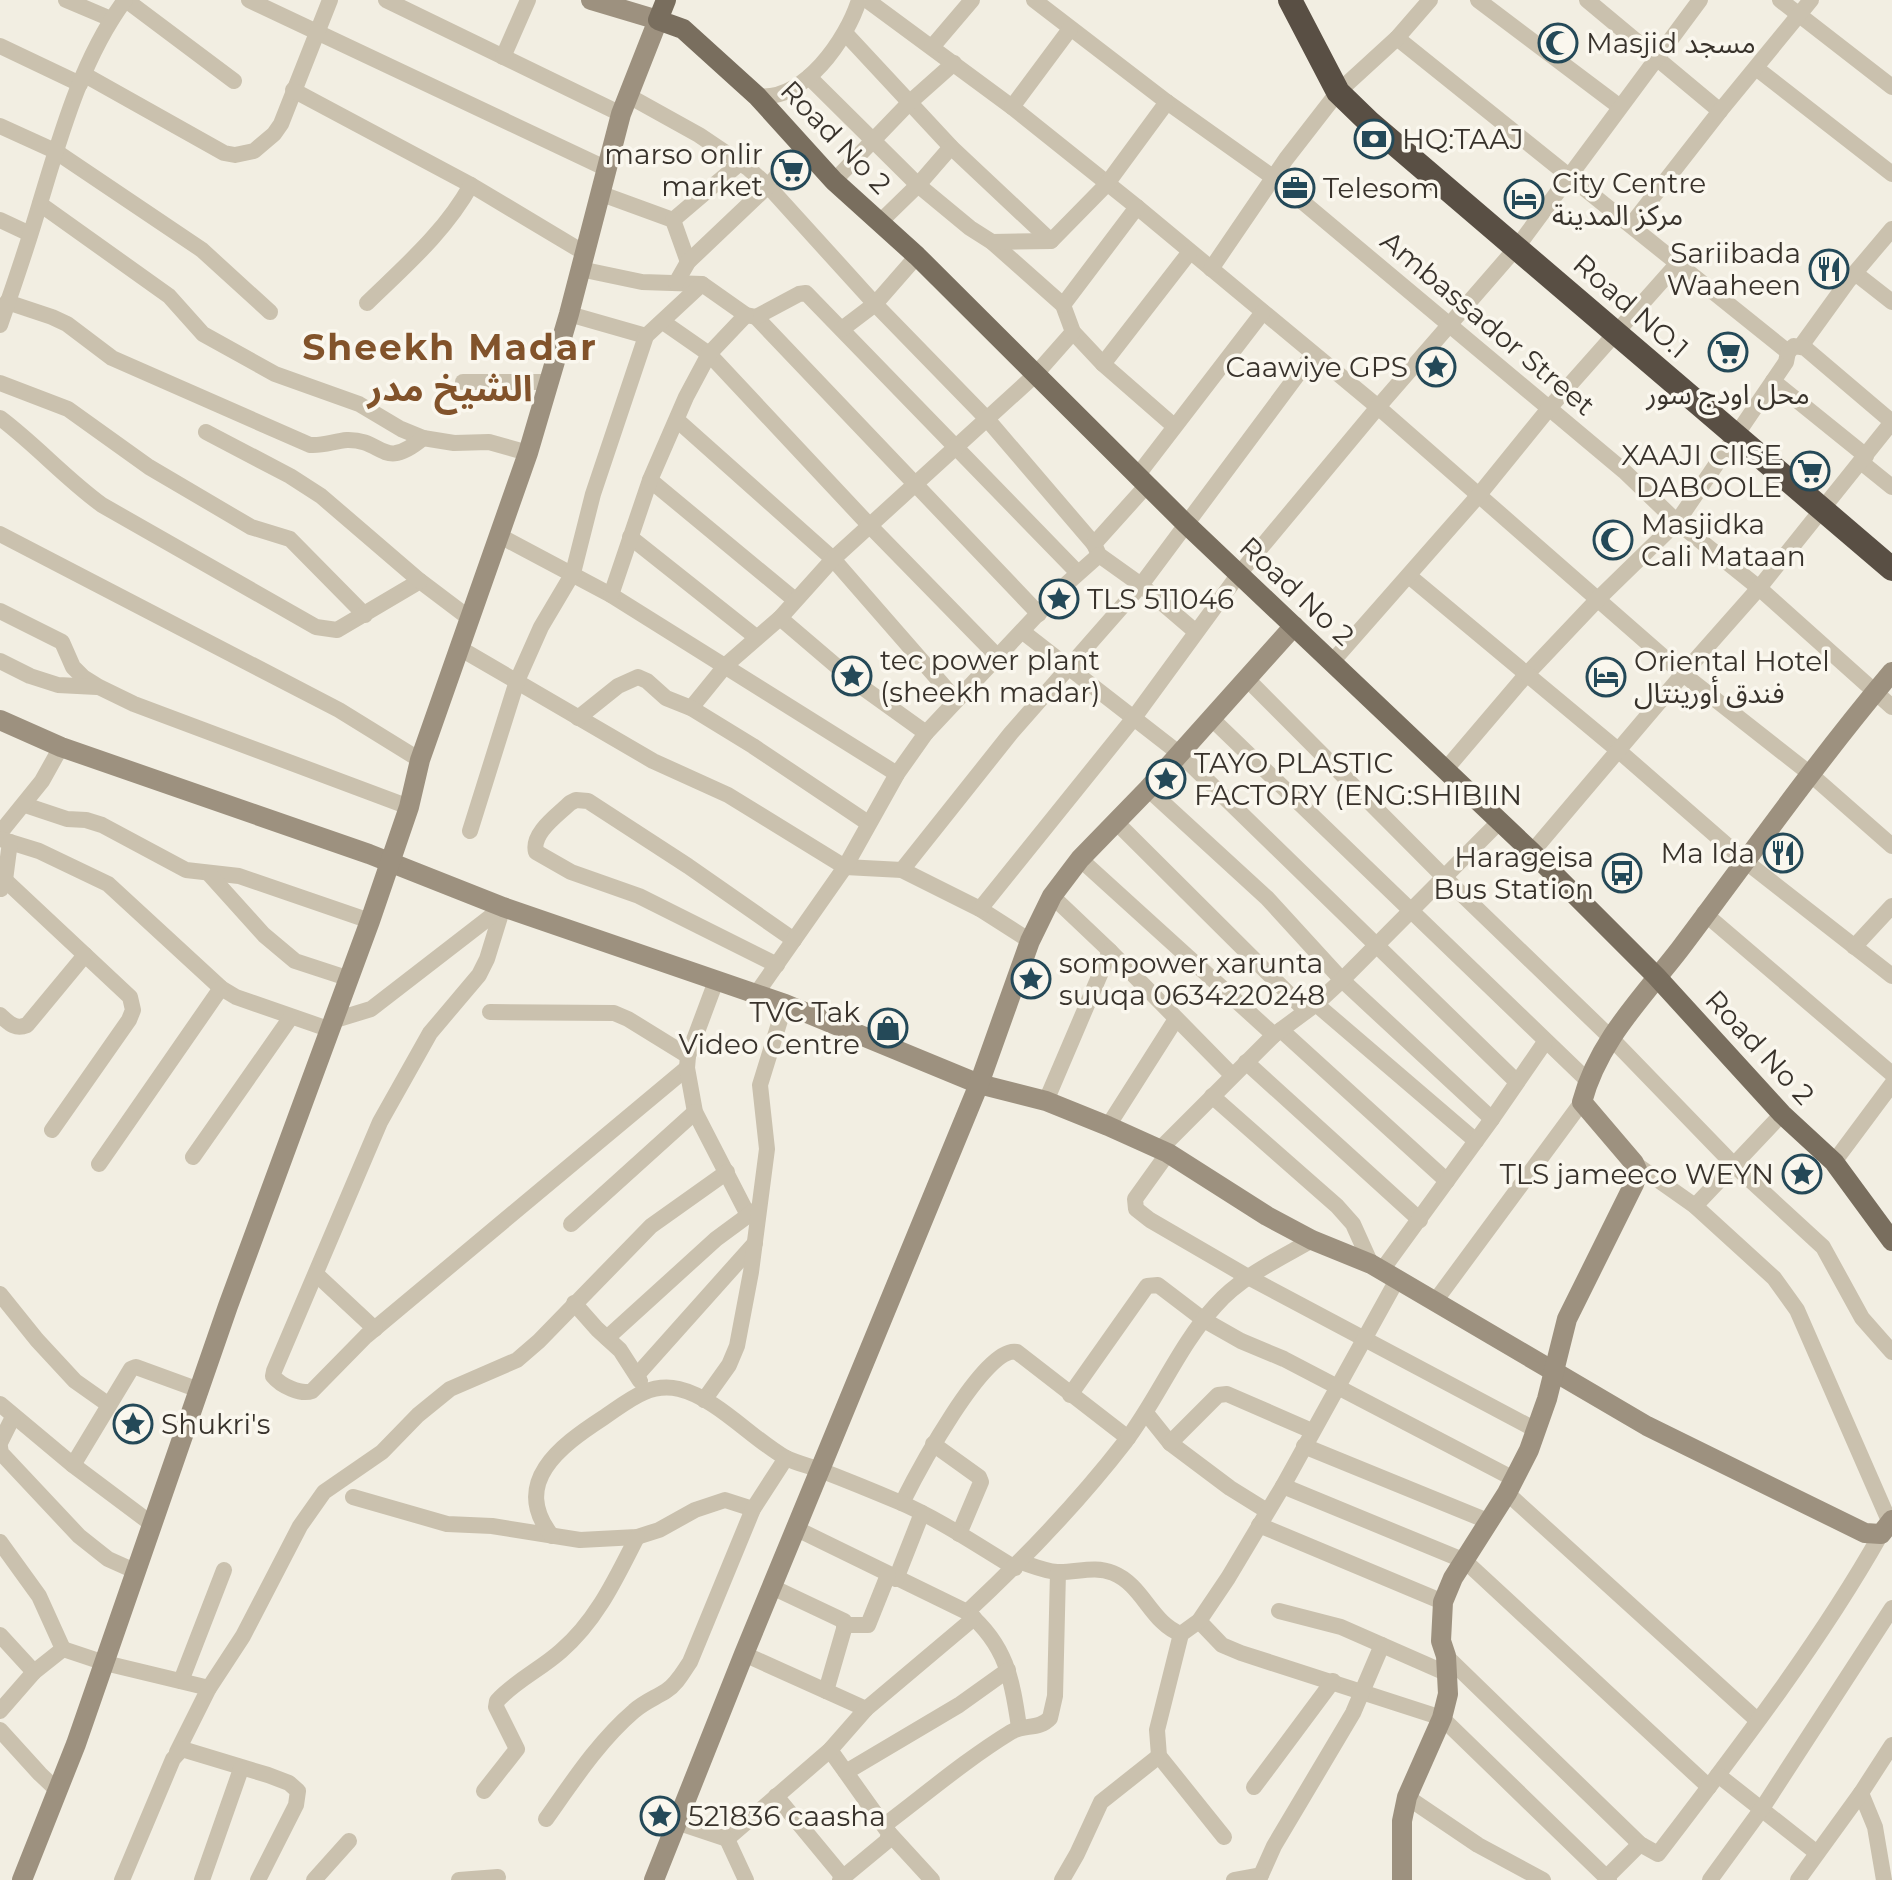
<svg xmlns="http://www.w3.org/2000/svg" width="1892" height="1880" font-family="Montserrat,'Noto Sans Arabic',sans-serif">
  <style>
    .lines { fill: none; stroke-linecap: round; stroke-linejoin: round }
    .street { stroke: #cac1ae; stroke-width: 16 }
    .secondary { stroke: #9d917f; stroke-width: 20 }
    .primary { stroke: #796e5e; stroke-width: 20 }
    .highway { stroke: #594f44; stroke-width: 24 }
    .labels { text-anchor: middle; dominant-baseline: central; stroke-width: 7; stroke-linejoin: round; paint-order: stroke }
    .poi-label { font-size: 28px; fill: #39332c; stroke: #faf7ee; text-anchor: start }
    .street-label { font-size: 28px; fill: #39332c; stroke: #faf7ee }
    .district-label { font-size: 36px; font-weight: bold; letter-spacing: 2px; fill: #82532b; stroke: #faf7ee }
  </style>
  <rect width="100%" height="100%" fill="#f2eee2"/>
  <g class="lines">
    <!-- street -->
    <g class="street">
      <polyline points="66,0 111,19"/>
      <polyline points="126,0 234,81"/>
      <polyline points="249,0 605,168"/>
      <polyline points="386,0 621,114"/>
      <polyline points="867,0 1012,107 1137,207 1378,407 1683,674 1809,773 1892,846"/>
      <polyline points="1034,0 1167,102 1274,178 1624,471 1677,522 1759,588 1892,707"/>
      <polyline points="1478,0 1620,107"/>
      <polyline points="1587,0 1720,111"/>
      <polyline points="1780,0 1892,87"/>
      <polyline points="845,33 951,147 1051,241"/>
      <polyline points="1397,38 1788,352 1786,362 1677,522 1598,599 1526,675 1446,769"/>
      <polyline points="0,46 80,84"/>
      <polyline points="932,47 972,0"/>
      <polyline points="503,57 528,0"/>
      <polyline points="1756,68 1892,174"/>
      <polyline points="85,75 224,153 235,155 254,151 274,134 281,124 330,0"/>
      <polyline points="809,77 918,185 970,228 992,242 1063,305 1073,332 1103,364 1174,426"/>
      <polyline points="293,90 471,185"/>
      <polyline points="627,95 699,135 748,168 768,186 875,304 987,419 1094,544 1099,555 1141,585 1196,632"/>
      <path d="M757,96C804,102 847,39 859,0"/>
      <polyline points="1012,107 1070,29"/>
      <polyline points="0,126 55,151 202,250 270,312"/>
      <polyline points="834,181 909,103 954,63"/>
      <polyline points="599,193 673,220"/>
      <polyline points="40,204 169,296 203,334 275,374 359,404 401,429 423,438 454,443 489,442 528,453"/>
      <polyline points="0,220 30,234"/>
      <polyline points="673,220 740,163"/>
      <polyline points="673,220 688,262"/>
      <polyline points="880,222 918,185 951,147"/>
      <polyline points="1631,225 1720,111 1811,0"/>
      <polyline points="992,242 1051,241 1106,185 1167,102"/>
      <polyline points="580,269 642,282 702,284 746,315 756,317 1039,614"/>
      <polyline points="1211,269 1286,159 1338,92 1397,38 1430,0"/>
      <polyline points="1855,273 1892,302"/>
      <polyline points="676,283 688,262 768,186 802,148"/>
      <path d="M7,302L52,317L67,324L112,358L310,445C324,446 334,441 347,440C384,439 382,472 423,438"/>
      <path d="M367,303C405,266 445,232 471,185L583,252"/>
      <polyline points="1063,305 1137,207"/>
      <polyline points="569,314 646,336"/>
      <polyline points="756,317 799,294 806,293 1078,573"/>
      <polyline points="663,322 709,354 870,526 999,658"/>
      <path d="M0,325C14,285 28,244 40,203C61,134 82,58 125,0"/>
      <polyline points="842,329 875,304 917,256"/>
      <polyline points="1801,346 1848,281 1892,229"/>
      <polyline points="1103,364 1189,253"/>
      <polyline points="1773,381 1866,456"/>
      <polyline points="463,382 550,382"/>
      <polyline points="0,383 68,409 149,467 251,527 290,539 365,615"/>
      <path d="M0,418C36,445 66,479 102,505L316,627L337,630L420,581L469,618"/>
      <polyline points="677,420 833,559 956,700"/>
      <polyline points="206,432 290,476 321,496 420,581"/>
      <polyline points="1861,462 1892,487"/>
      <polyline points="1137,476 1263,312"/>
      <polyline points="650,480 795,600"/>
      <polyline points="0,534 339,710 420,760"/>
      <polyline points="500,536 611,595 897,774"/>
      <polyline points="630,537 756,637"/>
      <polyline points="1094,544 1147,485"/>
      <polyline points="1409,576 1619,751 1745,861 1892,976"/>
      <polyline points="611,595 650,480 686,397 709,354 746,315"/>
      <polyline points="0,611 62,642 73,667 83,677 99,687 134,704 409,807"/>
      <polyline points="780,618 855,682 926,733"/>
      <polyline points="1023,632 1180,754 1517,1082"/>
      <polyline points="461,649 653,761 728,795 845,867 902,870 980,909 1030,941"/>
      <polyline points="0,661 30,676 58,685 97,687"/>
      <polyline points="1332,662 1478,496 1551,406 1678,263"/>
      <polyline points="1247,679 1444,877 1610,1037 1734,1165 1823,1247 1862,1318 1892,1352"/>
      <polyline points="691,708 726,665 780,618 833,559 1035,375 1073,332"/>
      <polyline points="578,718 618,686 638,677 647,681 666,698 691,708 753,746 868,823"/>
      <polyline points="1212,719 1588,1081"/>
      <polyline points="1148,789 1267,898 1342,980 1492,1119"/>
      <polyline points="25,805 67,819 86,820 102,825 186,870 239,876 370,921"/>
      <polyline points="1116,822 1306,1011"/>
      <polyline points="470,831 517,681 541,627 573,573 593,494 646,336 702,284"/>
      <polyline points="0,833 42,781 61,747"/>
      <polyline points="0,839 39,851 108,884 221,988 236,997 331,1030"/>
      <polyline points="1532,852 1683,674 1759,588 1892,422 1805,348 1794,346 1788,352"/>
      <polyline points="1080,859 1274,1035"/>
      <polyline points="902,870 1011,733 1141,585 1313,354"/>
      <polyline points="209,874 264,935 295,961 350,979"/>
      <polyline points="5,880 130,997 133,1010 129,1020 52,1130"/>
      <polyline points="1,889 5,880 10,842"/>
      <polyline points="1052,896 1110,951 1232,1075"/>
      <path d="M503,907L487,959L479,975L430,1033L380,1122L274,1371L273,1376C281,1386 301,1395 312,1391L366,1336L687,1068"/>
      <polyline points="980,909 1133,719 1239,574 1378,407 1517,247 1700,0"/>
      <polyline points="1704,913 1892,1074"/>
      <polyline points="1854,947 1892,906"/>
      <path d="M777,965L639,896L571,872L536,852C531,833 558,815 570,803L576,800L588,801L688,866L794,940"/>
      <polyline points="716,981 688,1056 687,1068 695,1112 748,1215"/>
      <polyline points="756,994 845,867 897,774 926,733 1063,587 1099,555"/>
      <polyline points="1316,1004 1476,1141"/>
      <polyline points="490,1012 614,1013 628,1019 688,1056"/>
      <path d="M0,1015C9,1023 15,1030 27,1025L85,955"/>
      <polyline points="335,1020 371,1009 503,907"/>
      <polyline points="1281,1030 1447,1181"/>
      <polyline points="1246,1062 1420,1220"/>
      <polyline points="1212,1096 1337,1206 1353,1224 1371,1264"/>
      <polyline points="1046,1101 1110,951"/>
      <polyline points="1108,1126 1176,1019"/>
      <polyline points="1160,1149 1274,1035 1316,1004 1342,980 1500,821"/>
      <polyline points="1168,1153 1135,1199 1136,1209 1150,1220 1248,1277 1536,1430"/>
      <polyline points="193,1157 291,1017"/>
      <polyline points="1834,1162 1892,1084"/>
      <polyline points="1634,1163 1695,1206 1774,1278 1797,1310 1890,1523"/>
      <polyline points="99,1164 221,988"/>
      <polyline points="1695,1206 1782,1114"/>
      <polyline points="571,1224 695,1112"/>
      <polyline points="1382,1270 1492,1119 1545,1042"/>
      <polyline points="317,1275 375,1329"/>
      <polyline points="0,1294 37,1340 75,1381 109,1405"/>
      <polyline points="1436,1300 1582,1102"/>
      <polyline points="574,1303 597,1329 620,1350 640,1381"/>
      <polyline points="607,1338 716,1239 754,1211"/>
      <polyline points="638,1374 755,1243"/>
      <polyline points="1070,1395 1147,1286 1158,1285 1204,1320 1241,1341 1284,1359 1514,1479"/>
      <polyline points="704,1400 729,1365 737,1346 751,1272 767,1149 760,1085 785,1004"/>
      <polyline points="0,1404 73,1465 153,1525"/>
      <polyline points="1146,1413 1170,1443 1230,1488 1267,1511"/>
      <polyline points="0,1443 13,1417"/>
      <polyline points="1170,1443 1218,1395 1227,1394 1312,1431"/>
      <polyline points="933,1444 979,1477 981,1482 959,1534"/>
      <polyline points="1304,1446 1490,1522"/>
      <polyline points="0,1447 1,1453 79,1536 108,1559 137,1572"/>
      <polyline points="73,1465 131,1369 136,1367 199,1390"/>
      <polyline points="1283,1486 1465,1561 1709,1787"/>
      <polyline points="1507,1493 1757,1720"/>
      <polyline points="353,1497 447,1524 492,1526 580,1540 637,1537 659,1530 695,1510 725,1500 753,1509"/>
      <path d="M902,1503C916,1475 985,1344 1017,1352L1128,1438"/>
      <polyline points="1259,1525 1443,1602"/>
      <path d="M797,1529L967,1612C1006,1645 1012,1678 1019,1727"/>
      <path d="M552,1536C510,1483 560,1446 603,1418C627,1402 648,1382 679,1389C717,1398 752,1439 786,1458C796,1463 809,1466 820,1470C846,1480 873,1491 899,1502C939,1519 977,1545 1015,1568"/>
      <polyline points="0,1542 39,1596 63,1649"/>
      <path d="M1021,1562C1033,1566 1045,1571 1057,1572C1076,1573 1094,1565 1113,1573C1143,1585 1151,1623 1181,1634"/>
      <polyline points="896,1579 922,1513"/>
      <polyline points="772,1587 844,1621 844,1629 826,1691"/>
      <polyline points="1279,1611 1341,1627 1448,1674"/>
      <path d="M967,1612C1024,1559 1077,1504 1125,1442C1158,1399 1179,1345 1216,1305C1242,1276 1279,1259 1312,1240"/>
      <polyline points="1199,1621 1222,1645 1241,1653 1442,1718 1609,1880"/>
      <polyline points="845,1625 868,1625 888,1575"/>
      <polyline points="0,1635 34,1672"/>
      <polyline points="744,1654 866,1709"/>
      <path d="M1446,1656L1640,1844L1658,1854C1735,1753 1819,1644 1881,1534"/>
      <polyline points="181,1681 224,1570"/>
      <polyline points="0,1711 34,1672 63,1649 105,1663 209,1688"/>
      <polyline points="0,1730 40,1774 58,1791"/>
      <polyline points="830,1750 889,1833 887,1841 840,1880"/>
      <polyline points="177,1752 209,1688 243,1636 300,1526 324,1492 382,1452 418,1415 450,1389 517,1360 539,1341 651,1226 727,1172"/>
      <polyline points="846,1772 959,1705 1008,1670"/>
      <polyline points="1718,1775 1817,1853"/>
      <polyline points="1254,1787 1333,1681"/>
      <path d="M484,1791L517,1749L496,1707L497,1701C515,1681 541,1669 561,1651C597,1620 616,1578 637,1537"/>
      <polyline points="1861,1793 1875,1827 1884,1880"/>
      <polyline points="776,1796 843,1877"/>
      <polyline points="1407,1797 1478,1845 1543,1880"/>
      <path d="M546,1819C573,1781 599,1741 634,1711C644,1702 655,1698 666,1691C677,1684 683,1672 690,1662L753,1509L786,1458"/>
      <polyline points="676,1822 727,1839 830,1750 866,1709 974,1618"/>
      <path d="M886,1824C927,1793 967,1759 1011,1732C1024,1724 1039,1730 1050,1718L1055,1696L1058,1572"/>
      <polyline points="889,1833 932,1880"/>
      <polyline points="1224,1837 1159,1756 1157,1730 1181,1634 1199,1621 1228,1578 1283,1486 1398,1278"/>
      <polyline points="727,1839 746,1880"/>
      <polyline points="1261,1875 1274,1846 1353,1713 1382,1645"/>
      <polyline points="1607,1877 1640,1844"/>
      <polyline points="122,1880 173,1759 182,1749 268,1775 289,1783 298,1791 296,1805 258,1880"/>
      <polyline points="202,1880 241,1769"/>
      <polyline points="314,1880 349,1841"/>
      <polyline points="459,1880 498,1877"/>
      <polyline points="1062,1880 1077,1854 1101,1802 1159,1756"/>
      <polyline points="1234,1880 1261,1875"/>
      <polyline points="1710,1880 1761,1810 1892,1608"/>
      <polyline points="1798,1880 1861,1793 1892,1745"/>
    </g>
    <!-- secondary -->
    <g class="secondary">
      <polyline points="0,720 61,747 369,854 503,907 785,1004 979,1084 1046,1101 1108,1126 1168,1153 1267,1216 1312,1240 1371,1264 1647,1426 1865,1533 1881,1534 1892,1520"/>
      <polyline points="22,1880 76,1744 228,1306 370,921 409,807 420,760 528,453 569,314 621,114 658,20 591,0"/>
      <polyline points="654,1880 744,1654 979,1084 1030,941 1052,896 1080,859 1148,789 1294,626"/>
      <path d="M1402,1880V1821L1407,1797L1442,1718L1448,1694L1446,1656L1441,1641L1443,1602L1453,1578L1507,1493L1529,1450L1547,1399L1567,1319L1634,1184L1638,1172L1634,1163L1582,1102C1598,1041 1643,997 1680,949C1750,856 1817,761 1892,672"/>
    </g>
    <!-- primary -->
    <polyline class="primary" points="666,0 658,20 683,29 757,96 834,181 917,256 1185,523 1532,852 1656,976 1782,1114 1834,1162 1892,1241"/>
    <!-- highway -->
    <polyline class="highway" points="1290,0 1338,92 1369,122 1892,569"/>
  </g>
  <!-- icons -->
  <defs>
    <symbol id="mosque-ring" viewBox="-11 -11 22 22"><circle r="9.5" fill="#faf7ee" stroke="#244958" stroke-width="1.5"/><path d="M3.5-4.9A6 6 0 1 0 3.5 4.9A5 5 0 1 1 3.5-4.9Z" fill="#244958"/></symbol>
    <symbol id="bank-ring" viewBox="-11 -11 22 22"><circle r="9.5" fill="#faf7ee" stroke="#244958" stroke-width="1.5"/><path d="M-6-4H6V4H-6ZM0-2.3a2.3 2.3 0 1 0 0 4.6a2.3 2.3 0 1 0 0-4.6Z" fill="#244958"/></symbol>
    <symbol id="supermarket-ring" viewBox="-11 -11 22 22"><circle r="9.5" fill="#faf7ee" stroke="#244958" stroke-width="1.5"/><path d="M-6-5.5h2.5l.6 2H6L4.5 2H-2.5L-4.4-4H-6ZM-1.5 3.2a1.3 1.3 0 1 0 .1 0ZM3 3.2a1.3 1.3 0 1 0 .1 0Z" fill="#244958"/></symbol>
    <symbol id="office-ring" viewBox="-11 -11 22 22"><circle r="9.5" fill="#faf7ee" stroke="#244958" stroke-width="1.5"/><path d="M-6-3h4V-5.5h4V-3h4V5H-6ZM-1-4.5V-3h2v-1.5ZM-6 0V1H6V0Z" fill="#244958"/></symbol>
    <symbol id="hotel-ring" viewBox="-11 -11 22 22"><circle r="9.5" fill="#faf7ee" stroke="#244958" stroke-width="1.5"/><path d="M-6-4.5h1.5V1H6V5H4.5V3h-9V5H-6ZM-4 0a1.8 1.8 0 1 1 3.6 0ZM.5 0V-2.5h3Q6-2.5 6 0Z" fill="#244958"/></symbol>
    <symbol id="restaurant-ring" viewBox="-11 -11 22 22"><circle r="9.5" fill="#faf7ee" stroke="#244958" stroke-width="1.5"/><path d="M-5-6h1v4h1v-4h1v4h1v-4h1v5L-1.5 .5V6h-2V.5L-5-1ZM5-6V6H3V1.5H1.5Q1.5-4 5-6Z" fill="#244958"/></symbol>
    <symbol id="sight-ring" viewBox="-11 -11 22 22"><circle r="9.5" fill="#faf7ee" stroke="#244958" stroke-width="1.5"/><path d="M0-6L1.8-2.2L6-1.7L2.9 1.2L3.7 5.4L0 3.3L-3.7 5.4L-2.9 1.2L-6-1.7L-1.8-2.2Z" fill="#244958"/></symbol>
    <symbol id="bus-ring" viewBox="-11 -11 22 22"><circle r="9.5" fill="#faf7ee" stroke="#244958" stroke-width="1.5"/><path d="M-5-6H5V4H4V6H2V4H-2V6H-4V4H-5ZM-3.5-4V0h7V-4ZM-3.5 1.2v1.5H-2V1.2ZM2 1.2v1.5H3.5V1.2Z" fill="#244958"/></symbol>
    <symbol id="shop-ring" viewBox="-11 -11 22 22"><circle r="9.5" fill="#faf7ee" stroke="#244958" stroke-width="1.5"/><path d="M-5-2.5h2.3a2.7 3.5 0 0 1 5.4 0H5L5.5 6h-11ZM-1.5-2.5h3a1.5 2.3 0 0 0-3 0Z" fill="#244958"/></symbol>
  </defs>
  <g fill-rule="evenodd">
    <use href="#mosque-ring" x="1536" y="21" width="44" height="44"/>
    <use href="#bank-ring" x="1352" y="117" width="44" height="44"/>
    <use href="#supermarket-ring" x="769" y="148" width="44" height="44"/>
    <use href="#office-ring" x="1273" y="166" width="44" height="44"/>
    <use href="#hotel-ring" x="1502" y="177" width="44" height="44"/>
    <use href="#restaurant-ring" x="1807" y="247" width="44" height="44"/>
    <use href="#supermarket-ring" x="1706" y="330" width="44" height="44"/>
    <use href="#sight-ring" x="1414" y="345" width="44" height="44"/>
    <use href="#supermarket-ring" x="1788" y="449" width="44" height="44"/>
    <use href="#mosque-ring" x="1591" y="518" width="44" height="44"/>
    <use href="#sight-ring" x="1037" y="577" width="44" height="44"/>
    <use href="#sight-ring" x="830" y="654" width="44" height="44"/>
    <use href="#hotel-ring" x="1584" y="655" width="44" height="44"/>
    <use href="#sight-ring" x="1144" y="757" width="44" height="44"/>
    <use href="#restaurant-ring" x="1761" y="831" width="44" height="44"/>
    <use href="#bus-ring" x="1600" y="851" width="44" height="44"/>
    <use href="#sight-ring" x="1009" y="957" width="44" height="44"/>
    <use href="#shop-ring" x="866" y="1006" width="44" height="44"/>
    <use href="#sight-ring" x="1780" y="1152" width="44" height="44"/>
    <use href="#sight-ring" x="111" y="1402" width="44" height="44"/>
    <use href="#sight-ring" x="638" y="1794" width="44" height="44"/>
  </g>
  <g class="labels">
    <!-- poi labels -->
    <g class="poi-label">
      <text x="1586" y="43">Masjid مسجد</text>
      <text x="1402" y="139">HQ:TAAJ</text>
      <text x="763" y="154" text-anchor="end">marso onlir<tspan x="763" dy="32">market</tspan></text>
      <text x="1552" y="183">City Centre<tspan x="1552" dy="32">مركز المدينة</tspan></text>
      <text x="1323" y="188">Telesom</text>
      <text x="1801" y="253" text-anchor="end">Sariibada<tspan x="1801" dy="32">Waaheen</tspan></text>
      <text x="1408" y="367" text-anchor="end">Caawiye GPS</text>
      <text x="1728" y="394" text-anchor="middle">محل اودج سور</text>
      <text x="1782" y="455" text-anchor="end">XAAJI CIISE<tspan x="1782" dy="32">DABOOLE</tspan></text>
      <text x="1641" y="524">Masjidka<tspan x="1641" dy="32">Cali Mataan</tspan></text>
      <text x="1087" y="599">TLS 511046</text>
      <text x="880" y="660">tec power plant<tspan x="880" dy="32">(sheekh madar)</tspan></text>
      <text x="1634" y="661">Oriental Hotel<tspan x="1634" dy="32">فندق أورينتال</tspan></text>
      <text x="1194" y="763">TAYO PLASTIC<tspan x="1194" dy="32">FACTORY (ENG:SHIBIIN</tspan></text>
      <text x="1755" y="853" text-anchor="end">Ma Ida</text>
      <text x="1594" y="857" text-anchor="end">Harageisa<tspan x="1594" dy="32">Bus Station</tspan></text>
      <text x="1059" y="963">sompower xarunta<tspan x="1059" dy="32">suuqa 0634220248</tspan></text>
      <text x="860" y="1012" text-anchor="end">TVC Tak<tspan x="860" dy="32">Video Centre</tspan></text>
      <text x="1774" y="1174" text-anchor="end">TLS jameeco WEYN</text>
      <text x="161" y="1424">Shukri's</text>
      <text x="688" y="1816">521836 caasha</text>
    </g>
    <!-- street labels -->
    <g class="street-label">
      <text transform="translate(836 137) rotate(46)">Road No 2</text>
      <text transform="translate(1631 306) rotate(41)">Road NO.1</text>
      <text transform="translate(1488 323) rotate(40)">Ambassador Street</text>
      <text transform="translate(1297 591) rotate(43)">Road No 2</text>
      <text transform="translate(1760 1047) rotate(47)">Road No 2</text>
    </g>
    <!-- district labels -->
    <g class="district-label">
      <text x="450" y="347">Sheekh Madar<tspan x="450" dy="41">الشيخ مدر</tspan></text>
    </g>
  </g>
</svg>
